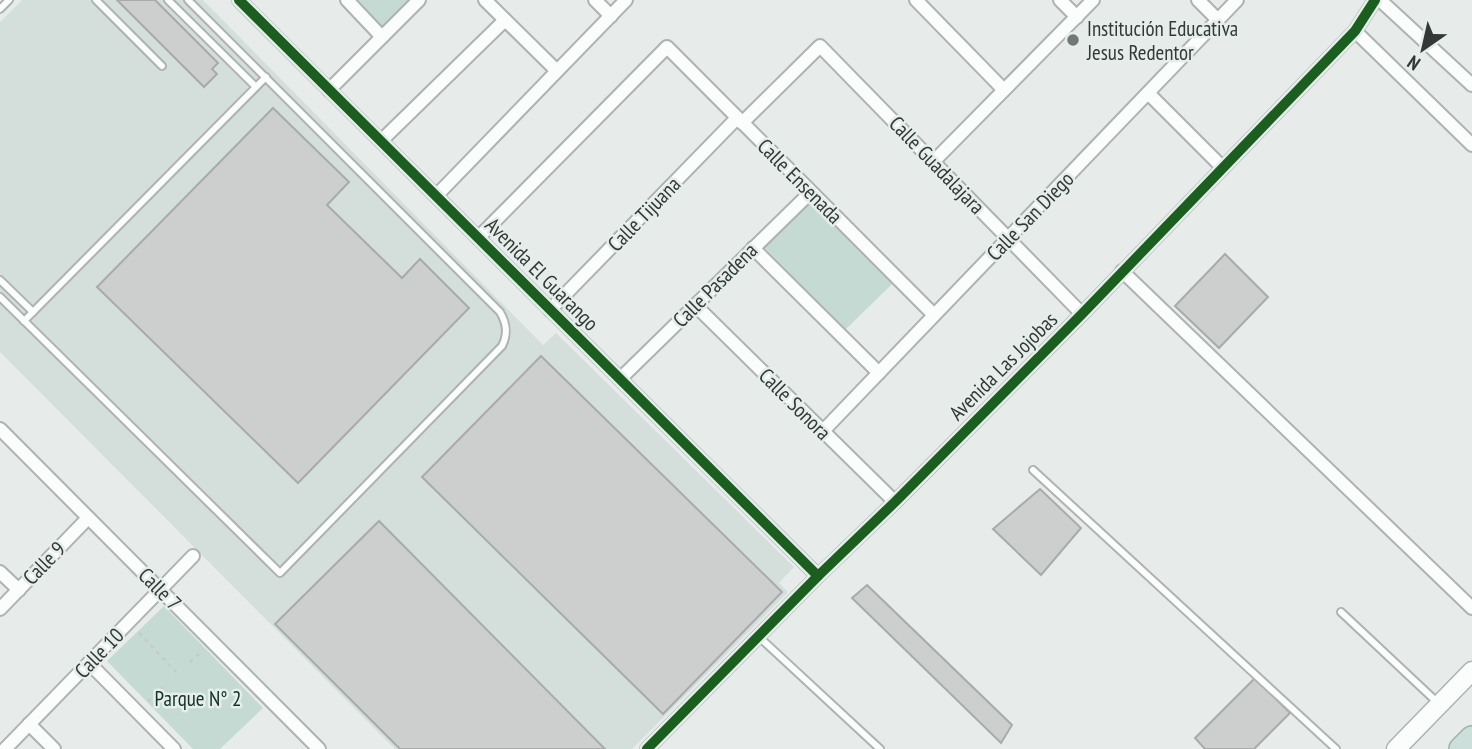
<svg xmlns="http://www.w3.org/2000/svg" width="1472" height="749" font-family="'PT Sans Narrow',sans-serif">
  <style>
    .built { fill: #d4dfdc }
    .green { fill: #c4dad3 }
    .building { fill: #cccfce; stroke: #a8abaa; stroke-width: 2 }
    .lines { fill: none; stroke-linecap: round; stroke-linejoin: round }
    .lane-casing { stroke: #aeb2b0; stroke-width: 10 }
    .street-casing { stroke: #aeb2b0; stroke-width: 16 }
    .secondary-casing { stroke: #aeb2b0; stroke-width: 21 }
    .highway-casing { stroke: #9cb1ac; stroke-width: 26 }
    .path { stroke: #c8c9c9; stroke-width: 2.5; stroke-dasharray: 3.5 5; stroke-linecap: butt }
    .lane { stroke: #fbfcfc; stroke-width: 6 }
    .street { stroke: #fbfcfc; stroke-width: 12 }
    .secondary { stroke: #fbfcfc; stroke-width: 18 }
    .highway { stroke: #cddfdb; stroke-width: 23 }
    .cycleway-casing { stroke: #e5eeeb; stroke-width: 15 }
    .cycleway { stroke: #1b5e20; stroke-width: 10 }
    .poi-dot { fill: #737776; stroke: #e5eeeb; stroke-width: 2.5 }
    .labels { text-anchor: middle; dominant-baseline: central; stroke-width: 5; stroke-linejoin: round; paint-order: stroke }
    .poi-label { font-size: 21px; fill: #343837; stroke: #e5eeeb; text-anchor: start }
    .street-label { font-size: 21px; fill: #343837; stroke: #e5eeeb }
    .park-label { font-size: 21px; fill: #123129; stroke: #e5eeeb }
  </style>
  <rect width="100%" height="100%" fill="#e7ecea"/>
  <!-- built -->
  <polygon class="built" points="22,0 203,0 543,345 556,333 794,567 779,583 788,592 632,749 395,749 0,352 0,22"/>
  <!-- green -->
  <g class="green">
    <polygon points="354,0 413,0 382,29"/>
    <polygon points="812,200 893,283 845,330 764,247"/>
    <polygon points="164,606 263,708 220,749 193,749 107,661"/>
  </g>
  <!-- building -->
  <g class="building">
    <polygon points="117,0 155,0 218,63 212,69 217,74 204,87"/>
    <polygon points="273,108 349,182 327,205 402,278 420,259 469,308 298,483 97,287"/>
    <polygon points="1225,254 1268,297 1219,348 1175,306"/>
    <polygon points="541,356 782,592 663,714 422,477"/>
    <polygon points="1040,489 1081,528 1041,575 993,529"/>
    <polygon points="379,521 605,749 400,749 275,624"/>
    <polygon points="867,585 1012,725 1001,743 852,598"/>
    <polygon points="1255,678 1290,713 1254,749 1205,749 1195,738"/>
  </g>
  <g class="lines">
    <defs>
      <g id="lane">
        <polyline points="96,0 162,66"/>
        <polyline points="168,0 256,87"/>
        <polyline points="0,9 9,0"/>
        <polyline points="0,280 33,312"/>
        <path d="M0,297L280,573L502,346C508,334 507,324 500,312L188,0"/>
        <polyline points="24,321 266,77"/>
        <polyline points="1033,470 1336,749"/>
        <polyline points="1341,612 1438,703"/>
        <polyline points="758,636 880,749"/>
      </g>
      <g id="street">
        <polyline points="239,0 818,576"/>
        <polyline points="347,0 382,37"/>
        <polyline points="485,0 557,71"/>
        <polyline points="595,0 611,16"/>
        <polyline points="916,0 1004,90"/>
        <polyline points="1060,0 1077,17"/>
        <polyline points="1198,0 1218,20"/>
        <polyline points="1380,0 1472,85"/>
        <polyline points="1355,31 1472,145"/>
        <polyline points="329,90 419,0"/>
        <polyline points="1148,93 1223,168"/>
        <polyline points="742,123 820,46 1082,314"/>
        <polyline points="381,141 505,20"/>
        <polyline points="934,161 1093,0"/>
        <polyline points="436,196 626,0"/>
        <polyline points="478,238 667,47 934,315"/>
        <polyline points="753,248 879,373"/>
        <polyline points="1122,271 1472,608"/>
        <polyline points="695,305 895,502"/>
        <polyline points="550,310 737,118"/>
        <polyline points="620,379 811,192"/>
        <polyline points="0,429 319,749"/>
        <polyline points="823,431 1237,0"/>
        <polyline points="0,572 19,590"/>
        <polyline points="0,609 88,518"/>
        <polyline points="89,663 174,749"/>
        <polyline points="29,724 54,749"/>
        <polyline points="5,749 193,556"/>
        <polyline points="647,749 818,576 895,502 1082,314 1355,31 1375,0"/>
      </g>
      <polyline id="secondary" points="1396,749 1472,671"/>
      <polyline id="highway" points="1461,749 1472,738"/>
    </defs>
    <!-- lane casing -->
    <use href="#lane" class="lane-casing"/>
    <!-- street casing -->
    <use href="#street" class="street-casing"/>
    <!-- secondary casing -->
    <use href="#secondary" class="secondary-casing"/>
    <!-- highway casing -->
    <use href="#highway" class="highway-casing"/>
    <!-- path -->
    <g class="path">
      <polyline points="139,633 176,672"/>
      <polyline points="190,662 203,650"/>
      <polyline points="148,701 166,685"/>
    </g>
    <!-- lane -->
    <use href="#lane" class="lane"/>
    <!-- street -->
    <use href="#street" class="street"/>
    <!-- secondary -->
    <use href="#secondary" class="secondary"/>
    <!-- highway -->
    <use href="#highway" class="highway"/>
    <defs>
      <g id="cycleway">
        <polyline points="239,0 818,576"/>
        <polyline points="647,749 818,576 895,502 1082,314 1355,31 1375,0"/>
      </g>
    </defs>
    <!-- cycleway casing -->
    <use href="#cycleway" class="cycleway-casing"/>
    <!-- cycleway -->
    <use href="#cycleway" class="cycleway"/>
  </g>
  <!-- markers -->
  <circle class="poi-dot" cx="1073" cy="40" r="7"/>
  <g class="labels">
    <!-- poi labels -->
    <g class="poi-label">
      <text x="1087" y="28">Institución Educativa<tspan x="1087" dy="24">Jesus Redentor</tspan></text>
    </g>
    <!-- street labels -->
    <g class="street-label">
      <text transform="translate(937 165) rotate(46)">Calle Guadalajara</text>
      <text transform="translate(800 181) rotate(45)">Calle Ensenada</text>
      <text transform="translate(644 214) rotate(-46)">Calle Tijuana</text>
      <text transform="translate(1030 216) rotate(-46)">Calle San Diego</text>
      <text transform="translate(542 274) rotate(45)">Avenida El Guarango</text>
      <text transform="translate(715 285) rotate(-45)">Calle Pasadena</text>
      <text transform="translate(1003 366) rotate(-45)">Avenida Las Jojobas</text>
      <text transform="translate(795 404) rotate(45)">Calle Sonora</text>
      <text transform="translate(44 563) rotate(-46)">Calle 9</text>
      <text transform="translate(160 589) rotate(45)">Calle 7</text>
      <text transform="translate(99 653) rotate(-46)">Calle 10</text>
    </g>
    <!-- park labels -->
    <g class="park-label">
      <text x="198" y="698">Parque N° 2</text>
    </g>
  </g>
  <!-- north arrow -->
  <g transform="translate(1423 49) rotate(214)" stroke="#e5eeeb" stroke-width="5" paint-order="stroke">
  <path d="M0-5L12 26L0 18L-12 26Z" fill="#343837"/>
  <text y="-10" font-size="19" font-weight="bold" text-anchor="middle" fill="#343837">N</text>
  </g>
</svg>
